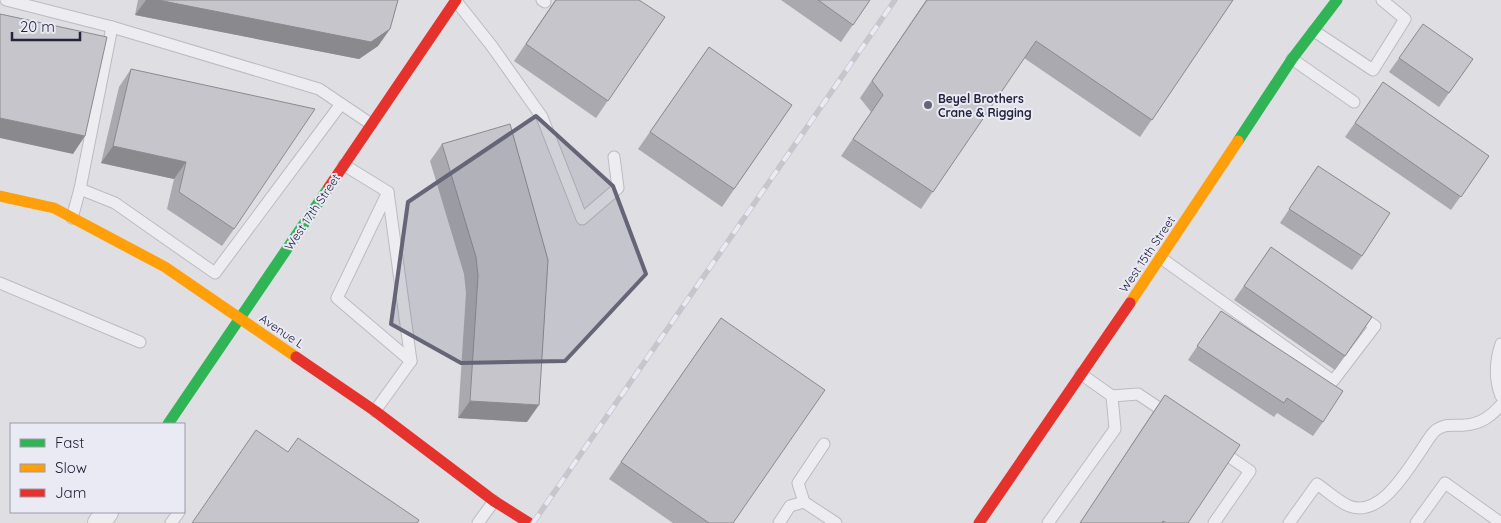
<svg xmlns="http://www.w3.org/2000/svg" width="1501" height="523" font-family="Quicksand,sans-serif">
  <style>
    .lines { fill: none; stroke-linecap: round; stroke-linejoin: round }
    .lane-casing { stroke: #bbbbc1; stroke-width: 13 }
    .street-casing { stroke: #bbbbc1; stroke-width: 24 }
    .lane { stroke: #ededf1; stroke-width: 11 }
    .street { stroke: #ededf1; stroke-width: 22 }
    .fast { stroke: #30b455; stroke-width: 11 }
    .slow { stroke: #ff9f0a; stroke-width: 11 }
    .jam { stroke: #e5322d; stroke-width: 11 }
    .rail-casing { stroke: #c6c6cc; stroke-width: 5.5 }
    .rail { stroke: #eaeaf4; stroke-width: 4; stroke-dasharray: 11; stroke-linecap: butt }
    .wall { fill: #a9a9af }
    .shaded-wall { fill: #8a8a8e }
    .building { fill: #c5c5cb; stroke: #8a8a8e }
    .marked { fill: #656577; fill-opacity: 0.2; stroke: #656577; stroke-width: 4; stroke-linejoin: round }
    .poi-dot { fill: #656577; stroke: #eaeaf4; stroke-width: 2 }
    .labels { text-anchor: middle; dominant-baseline: central; stroke-width: 4; stroke-linejoin: round; paint-order: stroke }
    .poi-label { font-size: 12px; font-weight: bold; fill: #24243d; stroke: #eaeaf4; text-anchor: start }
    .street-label { font-size: 12px; fill: #24243d; stroke: #eaeaf4 }
  </style>
  <rect width="100%" height="100%" fill="#dedee3"/>
  <g class="lines">
    <defs>
      <g id="lane">
        <polyline points="6,0 112,27 319,89 371,124"/>
        <polyline points="542,0 545,2"/>
        <polyline points="456,1 491,45 542,117 582,219 618,188 614,157"/>
        <polyline points="1314,31 1373,70 1405,19 1382,0"/>
        <polyline points="1292,59 1354,102"/>
        <polyline points="344,165 388,192 411,361 375,411"/>
        <polyline points="80,189 115,203 215,273 341,104"/>
        <polyline points="388,192 337,298 411,361"/>
        <polyline points="72,218 80,189 112,27"/>
        <polyline points="1161,258 1333,381 1375,326 1356,313"/>
        <polyline points="0,283 140,342"/>
        <path d="M1501,344C1495,362 1494,378 1501,396"/>
        <polyline points="1112,396 1138,394 1168,414"/>
        <polyline points="824,444 798,483 804,502 836,523"/>
        <polyline points="171,523 179,512"/>
        <polyline points="478,523 494,501"/>
        <polyline points="779,523 790,506 804,502"/>
        <polyline points="1048,523 1115,429 1112,396 1081,374"/>
        <polyline points="1214,523 1250,471 1218,449"/>
        <path d="M1289,523L1317,484C1326,490 1339,502 1349,506C1380,518 1406,472 1420,452C1425,445 1430,435 1436,430C1446,423 1454,426 1465,425C1481,424 1491,416 1501,405"/>
        <polyline points="1416,523 1445,483 1501,523"/>
      </g>
      <polyline id="street" points="99,523 107,512"/>
    </defs>
    <!-- lane casing -->
    <use href="#lane" class="lane-casing"/>
    <!-- street casing -->
    <use href="#street" class="street-casing"/>
    <!-- lane -->
    <use href="#lane" class="lane"/>
    <!-- street -->
    <use href="#street" class="street"/>
    <!-- fast -->
    <g class="fast">
      <polyline points="1238,141 1292,59 1337,0"/>
      <polyline points="168,424 329,187"/>
    </g>
    <!-- slow -->
    <g class="slow">
      <polyline points="0,196 54,208 165,267 296,357"/>
      <polyline points="1130,303 1238,141"/>
    </g>
    <!-- jam -->
    <g class="jam">
      <polyline points="329,187 456,0"/>
      <polyline points="296,357 375,411 494,501 529,523"/>
      <polyline points="979,523 1130,303"/>
    </g>
    <defs>
      <polyline id="rail" points="533,523 895,0"/>
    </defs>
    <!-- rail casing -->
    <use href="#rail" class="rail-casing"/>
    <!-- rail -->
    <use href="#rail" class="rail"/>
  </g>
  <!-- wall -->
  <g class="wall">
    <polygon points="138,0 398,0 390,29 378,46 359,59 135,15"/>
    <polygon points="555,0 665,17 596,118 514,61"/>
    <polygon points="781,0 870,0 841,42"/>
    <polygon points="926,0 1233,0 1140,137 1024,58 921,209 841,156 871,112 860,98"/>
    <polygon points="709,47 792,105 722,207 638,149"/>
    <polygon points="1399,58 1473,59 1439,107 1389,72"/>
    <polygon points="131,69 234,229 222,246 167,209 174,179 101,163 119,87"/>
    <polygon points="1383,82 1489,156 1451,210 1345,137"/>
    <polygon points="442,144 527,422 458,418 466,293 464,274 430,161"/>
    <polygon points="1318,166 1362,256 1352,270 1280,223"/>
    <polygon points="1271,247 1372,317 1335,370 1234,300"/>
    <polygon points="1221,311 1323,422 1313,436 1277,413 1274,417 1188,360"/>
    <polygon points="721,318 733,523 673,523 609,479"/>
    <polygon points="1165,395 1188,523 1080,523 1153,412"/>
  </g>
  <!-- shaded-wall -->
  <g class="shaded-wall">
    <polygon points="146,0 158,0 390,29 378,46 359,59 135,15"/>
    <polygon points="0,118 85,136 73,154 0,138"/>
    <polygon points="113,146 186,162 174,179 101,163"/>
    <polygon points="470,401 539,405 527,422 458,418"/>
  </g>
  <!-- building -->
  <g class="building">
    <polygon points="158,0 398,0 390,29 371,42"/>
    <polygon points="556,0 639,0 665,17 608,101 526,44"/>
    <polygon points="818,0 870,0 853,25"/>
    <polygon points="927,0 1233,0 1152,120 1036,41 933,192 853,139 883,95 872,81"/>
    <polygon points="0,14 107,37 85,136 0,118"/>
    <polygon points="1423,24 1473,59 1449,93 1399,58"/>
    <polygon points="709,47 792,105 734,189 650,132"/>
    <polygon points="131,69 315,109 234,229 179,192 186,162 113,146"/>
    <polygon points="1383,82 1489,156 1461,197 1355,123"/>
    <polygon points="510,124 548,260 539,405 470,401 478,276 476,257 442,144"/>
    <polygon points="1318,166 1390,213 1362,256 1289,209"/>
    <polygon points="1271,247 1372,317 1345,356 1244,286"/>
    <polygon points="1221,311 1343,391 1323,422 1287,398 1284,403 1197,346"/>
    <polygon points="721,318 825,390 733,523 709,523 621,462"/>
    <polygon points="1165,395 1240,445 1188,523 1166,523 1163,521 1162,523 1080,523"/>
    <polygon points="256,430 288,452 298,438 419,520 417,523 192,523"/>
  </g>
  <!-- marked area -->
  <path class="marked" d="M536,116L613,186L646,274L565,361L461,363L391,324L408,202Z"/>
  <!-- markers -->
  <circle class="poi-dot" cx="928" cy="105" r="5"/>
  <g class="labels">
    <!-- poi labels -->
    <g class="poi-label">
      <text x="938" y="98">Beyel Brothers<tspan x="938" dy="14">Crane &amp; Rigging</tspan></text>
    </g>
    <!-- street labels -->
    <g class="street-label">
      <text transform="translate(312 212) rotate(-56)">West 17th Street</text>
      <text transform="translate(1147 254) rotate(-56)">West 15th Street</text>
      <text transform="translate(282 331) rotate(34)">Avenue L</text>
    </g>
  </g>
  <!-- legend -->
  <rect x="10" y="423" width="175" height="90" fill="#eaeaf4" stroke="#9b9bab"/>
  <rect x="20" y="439" width="25" height="8" fill="#30b455" stroke="#9b9bab"/>
  <text x="55" y="448" font-size="15" fill="#24243d">Fast</text>
  <rect x="20" y="464" width="25" height="8" fill="#ff9f0a" stroke="#9b9bab"/>
  <text x="55" y="473" font-size="15" fill="#24243d">Slow</text>
  <rect x="20" y="489" width="25" height="8" fill="#e5322d" stroke="#9b9bab"/>
  <text x="55" y="498" font-size="15" fill="#24243d">Jam</text>
  <!-- scale -->
  <path d="M12 32v8h68v-8" fill="none" stroke="#24243d" stroke-width="2.5"/>
  <text x="20" y="32" font-size="15" fill="#24243d" stroke="#eaeaf4" stroke-width="4" paint-order="stroke">20 m</text>
</svg>
